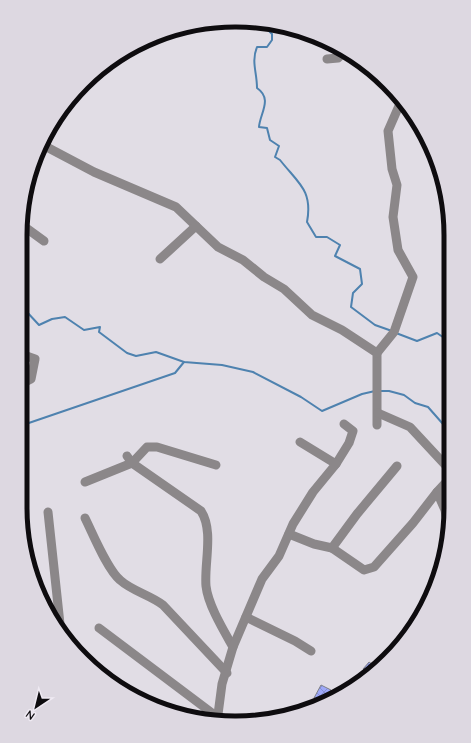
<svg xmlns="http://www.w3.org/2000/svg" width="471" height="743" font-family="Quicksand,sans-serif">
  <style>
    .lines { fill: none; stroke-linecap: round; stroke-linejoin: round }
    .stream { stroke: #4e82af; stroke-width: 2 }
    .building { fill: url(#building-cross-hatch); stroke: #7f8189 }
    .minor { stroke: #8b8789; stroke-width: 9 }
    .rim { fill: none; stroke: #0e0c0f; stroke-width: 5 }
  </style>
  <defs>
    <pattern id="building-cross-hatch" width="8" height="8" patternUnits="userSpaceOnUse"><rect width="8" height="8" fill="#9da8f9"/><path d="M0 0l8 8M0 8l8-8" fill="none" stroke="#868fd4"/></pattern>
  </defs>
  <rect width="100%" height="100%" fill="#e1dde5"/>
  <g class="lines">
    <!-- stream -->
    <g class="stream">
      <path d="M258,25L265,27L272,34V40L267,47H257C251,62 257,72 257,88C273,99 260,113 259,127L267,128L270,140L279,146L275,157L280,160C298,183 313,190 307,222L316,237H327L340,245L335,256L360,269L362,284L353,293L351,307L375,325L392,331"/>
      <polyline points="21,311 26,311 39,325 52,319 65,317 84,330 100,327 99,332 127,353 136,356 156,352 184,362 222,365 253,372 301,397 322,411 362,394 375,391"/>
      <polyline points="396,333 417,341 437,333 450,342"/>
      <polyline points="379,391 389,391 404,395 415,403 428,407 450,432"/>
      <polyline points="20,426 175,373 184,362"/>
    </g>
  </g>
  <!-- building -->
  <g class="building">
    <polygon points="369,662 376,667 353,688 351,686 365,670 363,669"/>
    <polygon points="321,685 331,690 327,696 331,698 322,702 314,698"/>
  </g>
  <g class="lines">
    <!-- minor -->
    <g class="minor">
      <polyline points="327,59 338,58 343,53"/>
      <polyline points="41,144 94,172 176,207 218,247 243,260 264,277 284,289 312,315 342,330 377,353 377,425"/>
      <polyline points="22,225 44,241"/>
      <polyline points="160,259 196,226"/>
      <polyline points="377,353 394,332 413,277 398,250 393,217 397,185 392,169 388,131 402,99"/>
      <polyline points="21,384 31,379 35,359 21,354"/>
      <polyline points="378,413 410,427 449,469"/>
      <path d="M127,456L132,463L201,511C214,531 204,563 206,586C208,605 224,631 233,647L222,684L217,722"/>
      <polyline points="336,464 349,443 353,431 344,424"/>
      <polyline points="85,482 132,463 147,447 157,447 216,465"/>
      <polyline points="437,492 445,510 449,530"/>
      <polyline points="48,512 60,624 63,634"/>
      <path d="M85,518C93,534 107,569 120,580C132,591 150,595 163,605L227,673"/>
      <polyline points="289,534 314,544 332,548 364,570 374,567 413,523 437,492 449,479"/>
      <polyline points="332,548 357,514 397,466"/>
      <polyline points="246,617 295,641 311,651"/>
      <polyline points="99,628 212,713 217,720"/>
      <polyline points="233,647 262,579 279,556 293,524 313,492 336,464 300,442"/>
    </g>
  </g>
  <!-- crop -->
  <path d="M0 0H471V743H0ZM235 27H236A208 208 0 0 1 444 235V508A208 208 0 0 1 236 716H235A208 208 0 0 1 27 508V235A208 208 0 0 1 235 27Z" fill="#ddd8e1" fill-rule="evenodd"/>
  <path class="rim" d="M235 27H236A208 208 0 0 1 444 235V508A208 208 0 0 1 236 716H235A208 208 0 0 1 27 508V235A208 208 0 0 1 235 27Z"/>
  <!-- north arrow -->
  <g transform="translate(36 707) rotate(215)" stroke="#efeaf3" stroke-width="3" paint-order="stroke">
  <path d="M0-3L7 15L0 10L-7 15Z" fill="#0e0c0f"/>
  <text y="-6" font-size="11" font-weight="bold" text-anchor="middle" fill="#0e0c0f">N</text>
  </g>
</svg>
